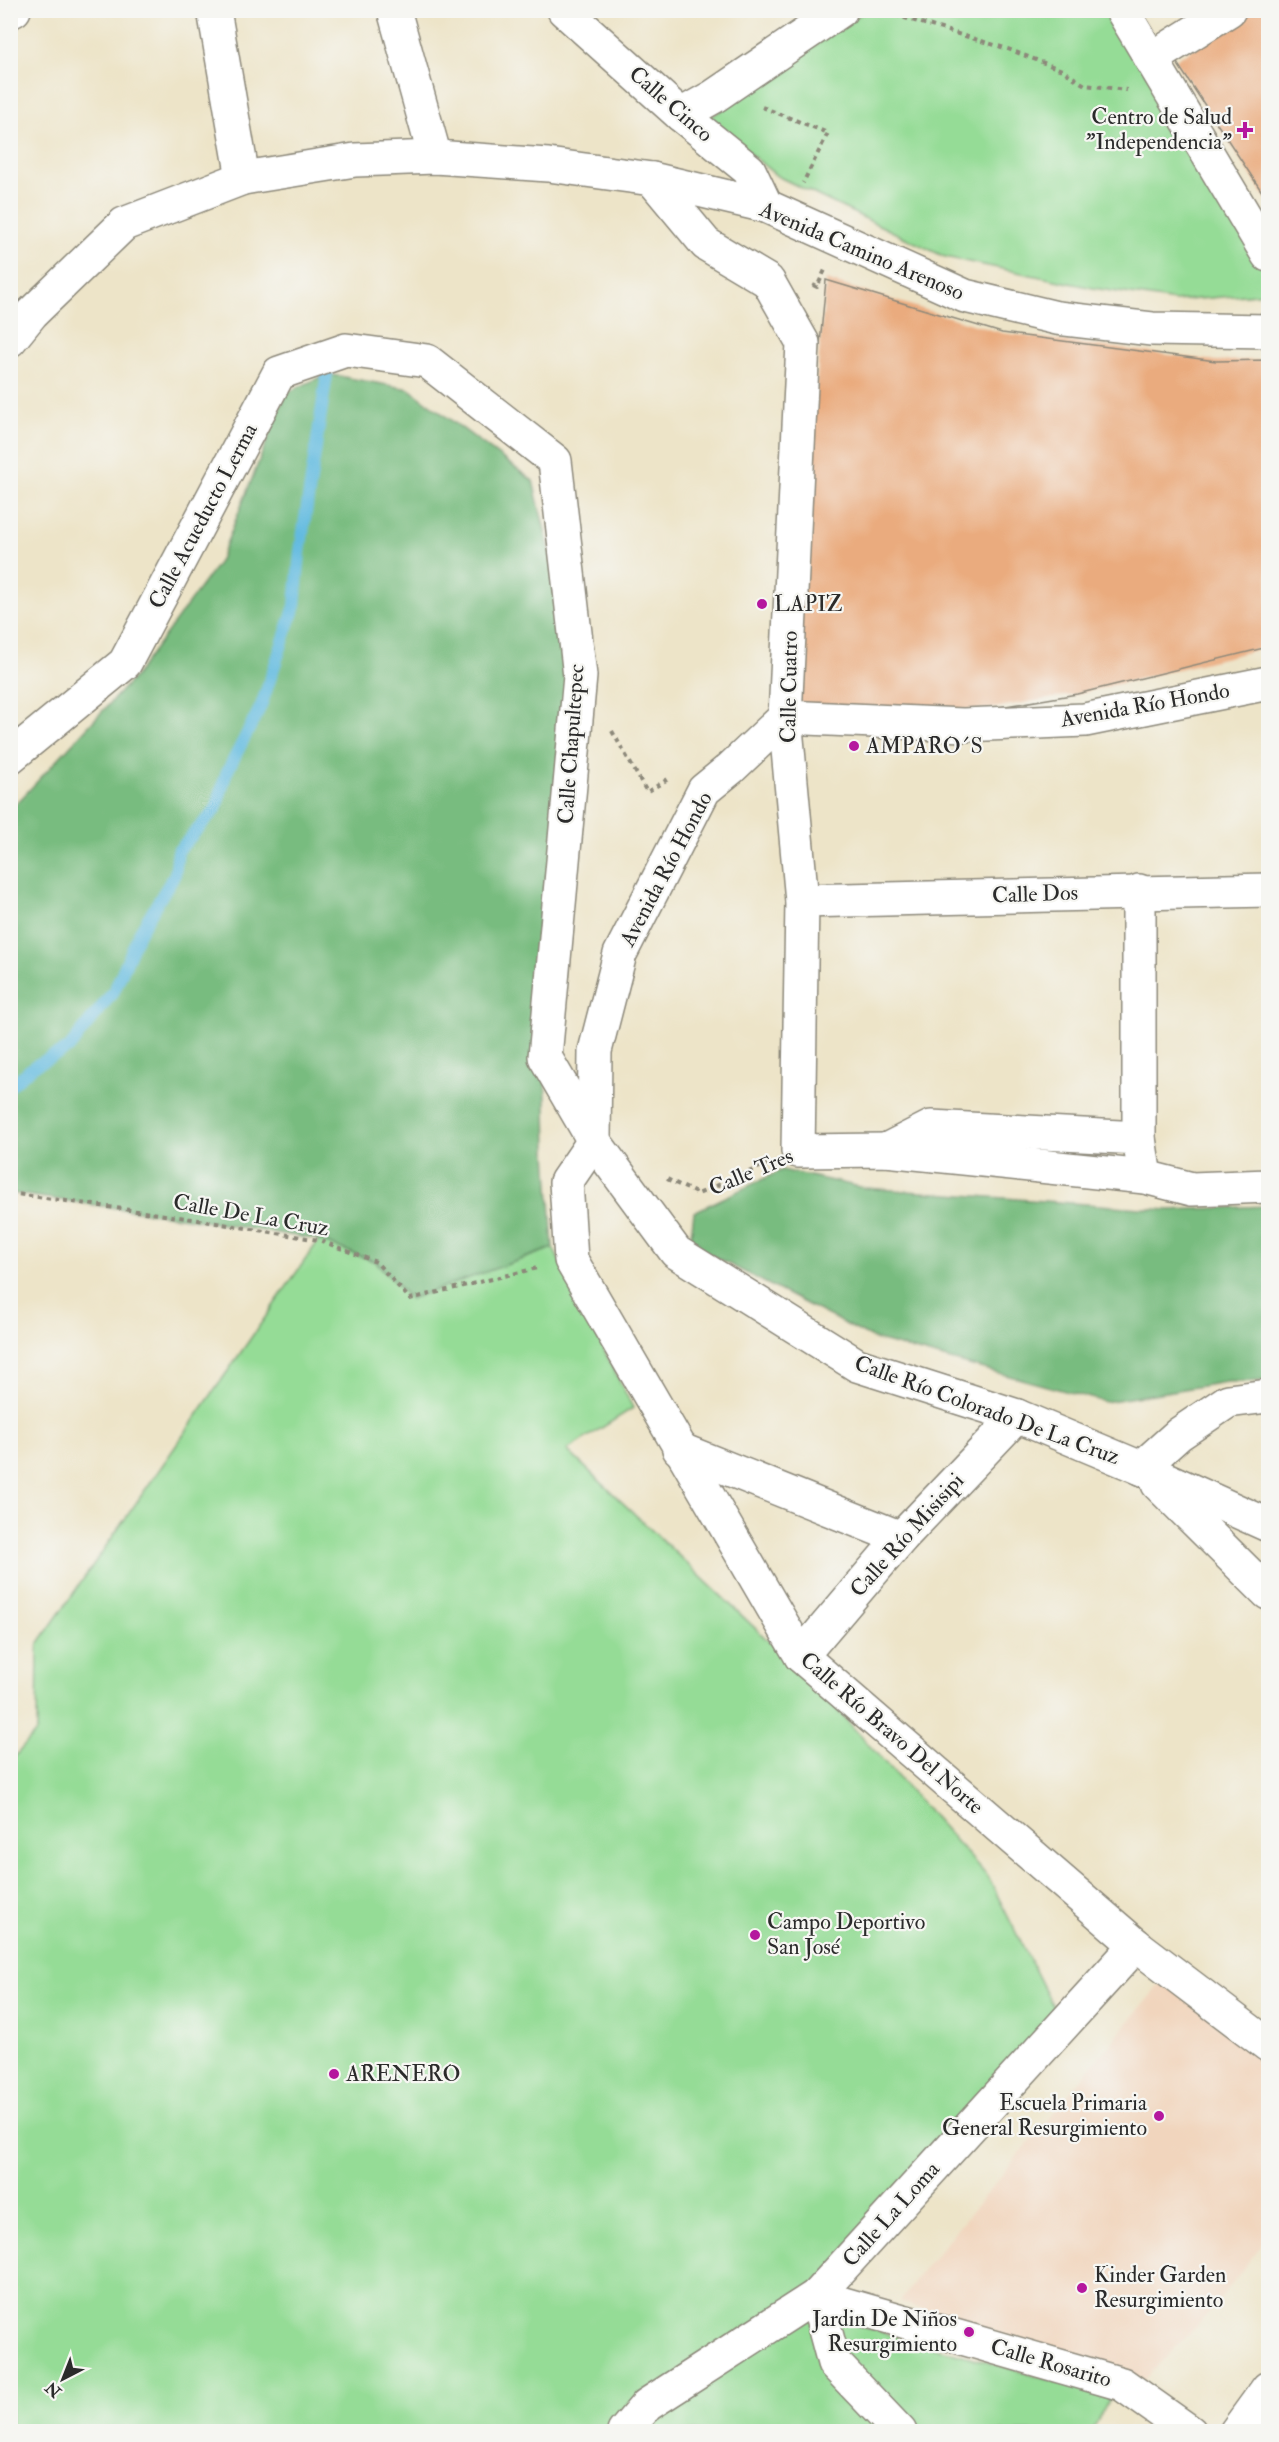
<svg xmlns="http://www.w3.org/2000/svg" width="1279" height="2442" font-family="'IM FELL Double Pica',serif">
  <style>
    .built { fill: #f1d5bd }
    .green { fill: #95dc96; stroke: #608460; stroke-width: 1.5 }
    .forest { fill: #78bc7f; stroke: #527455; stroke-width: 1.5 }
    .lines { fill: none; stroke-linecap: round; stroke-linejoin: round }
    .stream { stroke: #63bbe0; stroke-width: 12 }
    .building { fill: #eaab7e }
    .minor-casing { stroke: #8c887a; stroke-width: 36 }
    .major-casing { stroke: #8c887a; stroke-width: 36 }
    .path { stroke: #8c887a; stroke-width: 4; stroke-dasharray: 4.5 4.5; stroke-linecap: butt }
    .minor { stroke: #fff; stroke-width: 33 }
    .major { stroke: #fff; stroke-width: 33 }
    .poi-dot { fill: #b5179e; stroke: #f6f6f2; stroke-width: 2 }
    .labels { text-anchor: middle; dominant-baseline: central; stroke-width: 4.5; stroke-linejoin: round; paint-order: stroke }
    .street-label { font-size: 22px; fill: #2b2b2b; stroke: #f6f6f2 }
    .poi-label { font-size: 22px; fill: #2b2b2b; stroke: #f6f6f2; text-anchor: start }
  </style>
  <rect width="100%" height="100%" fill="#f6f6f2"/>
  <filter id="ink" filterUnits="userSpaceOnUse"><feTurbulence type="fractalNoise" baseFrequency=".0167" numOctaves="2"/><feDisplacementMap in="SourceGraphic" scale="12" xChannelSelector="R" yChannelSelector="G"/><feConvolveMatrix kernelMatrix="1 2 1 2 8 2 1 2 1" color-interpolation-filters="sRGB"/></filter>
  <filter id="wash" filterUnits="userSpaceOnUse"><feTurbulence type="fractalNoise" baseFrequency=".008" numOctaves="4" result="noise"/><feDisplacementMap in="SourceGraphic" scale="24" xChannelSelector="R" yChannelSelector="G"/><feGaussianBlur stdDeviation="1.35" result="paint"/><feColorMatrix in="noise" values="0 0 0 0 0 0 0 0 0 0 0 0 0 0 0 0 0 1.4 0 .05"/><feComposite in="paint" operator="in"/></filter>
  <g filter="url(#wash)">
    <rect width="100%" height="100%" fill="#ede4c8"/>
    <!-- built -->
    <polygon class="built" points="1170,1972 1268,2052 1268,2236 1214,2307 1144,2381 900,2302 919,2275"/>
    <!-- green -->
    <g class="green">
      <polygon points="865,11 1107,11 1268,255 1268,293 1175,301 1093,288 945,257 777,176 708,119"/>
      <polygon points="319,1240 376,1262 410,1299 553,1248 633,1408 567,1450 812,1682 988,1877 1058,2016 806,2302 845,2322 1111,2397 1091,2432 11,2432 10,1762 37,1731 38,1644"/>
    </g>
    <!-- forest -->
    <g class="forest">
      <polygon points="327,374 409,389 533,481 580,676 545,1057 547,1153 553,1248 410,1299 376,1262 319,1240 186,1218 11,1193 11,807 19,801 135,676 219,562 286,393"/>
      <polygon points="782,1170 865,1188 1168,1210 1268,1206 1268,1381 1226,1382 1105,1402 874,1339 690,1244 694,1212"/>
    </g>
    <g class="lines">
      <!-- stream -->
      <polyline class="stream" points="10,1086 34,1066 69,1048 114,991 139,933 175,874 178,851 216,809 226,774 261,706 295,606 300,552 327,374"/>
    </g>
    <g id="blocks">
      <!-- building -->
      <g class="building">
        <polygon points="1254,10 1268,10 1268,201 1175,60"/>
        <polygon points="826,280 1002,333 1216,361 1268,360 1268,647 1077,694 988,709 785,717"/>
      </g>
    </g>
  </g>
  <g filter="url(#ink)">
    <use href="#blocks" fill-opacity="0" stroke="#8c887a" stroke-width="1.5"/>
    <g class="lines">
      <defs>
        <g id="minor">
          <polyline points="214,10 243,178"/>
          <polyline points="394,10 435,157"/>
          <polyline points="564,10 681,115 749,170 766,206"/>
          <polyline points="1122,10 1268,255"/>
          <polyline points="10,12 14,10"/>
          <polyline points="1151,59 1229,10"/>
          <polyline points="681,115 713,97 841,10"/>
          <polyline points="652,179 706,244 768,281 803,343 785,717 802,901 798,1151 886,1150 1145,1177 1192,1189 1268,1186"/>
          <polyline points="10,757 125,663 279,373 346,350 427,361 555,461 580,676 545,1057 594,1141 676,1252 857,1365 1017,1416 1141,1468 1268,1525"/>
          <polyline points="1139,891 1139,1138 1145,1177"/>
          <polyline points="802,901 1268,890"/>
          <polyline points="594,1140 595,1051 620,954 704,790 731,768 785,717 963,725 1085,720 1268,683"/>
          <polyline points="594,1141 566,1182 571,1260 801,1656 1136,1945 1268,2045"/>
          <polyline points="886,1150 931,1127 1139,1138"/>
          <polyline points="679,1449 901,1538"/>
          <polyline points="1141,1468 1179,1434 1228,1401 1268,1396"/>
          <polyline points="1158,1484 1268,1593"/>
          <polyline points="801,1656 901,1538 1017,1416"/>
          <polyline points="816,2296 1122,2384 1190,2432"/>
          <polyline points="816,2296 834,2363 900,2432"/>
          <polyline points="624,2432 647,2405 816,2296 1136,1945"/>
          <polyline points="1236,2432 1268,2388"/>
        </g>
        <polyline id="major" points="10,340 32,313 124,224 243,178 355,160 435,157 548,165 652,179 766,206 965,296 1057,318 1152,329 1268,331"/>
      </defs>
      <!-- minor casing -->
      <use href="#minor" class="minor-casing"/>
      <!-- major casing -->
      <use href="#major" class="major-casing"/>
      <!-- path -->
      <g class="path">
        <polyline points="878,10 1008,49 1062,70 1085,85 1127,90"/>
        <polyline points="762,107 828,133 803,183"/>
        <polyline points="813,285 817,287 825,270"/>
        <polyline points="612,731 647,792 668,779"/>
        <polyline points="667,1179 698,1194 767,1164"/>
        <polyline points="10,1193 186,1218 319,1240 376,1262 410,1299 537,1268"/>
      </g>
      <!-- minor -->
      <use href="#minor" class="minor"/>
      <!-- major -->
      <use href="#major" class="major"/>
    </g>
  </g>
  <!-- markers -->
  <g class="poi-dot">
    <path d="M1242 121h6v6h6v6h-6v6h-6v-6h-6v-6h6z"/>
    <circle cx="762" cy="604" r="6"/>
    <circle cx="854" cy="746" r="6"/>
    <circle cx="755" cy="1935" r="6"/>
    <circle cx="334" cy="2074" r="6"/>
    <circle cx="1159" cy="2116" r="6"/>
    <circle cx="1082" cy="2288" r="6"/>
    <circle cx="969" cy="2332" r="6"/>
  </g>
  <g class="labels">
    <!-- street labels -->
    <g class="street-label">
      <text transform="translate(671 104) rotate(41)">Calle Cinco</text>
      <text transform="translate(862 251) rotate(23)">Avenida Camino Arenoso</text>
      <text transform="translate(203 516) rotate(-62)">Calle Acueducto Lerma</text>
      <text transform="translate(789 687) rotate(-89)">Calle Cuatro</text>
      <text transform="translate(1145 705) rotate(-10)">Avenida Río Hondo</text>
      <text transform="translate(571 744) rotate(-86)">Calle Chapultepec</text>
      <text transform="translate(666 869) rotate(-62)">Avenida Río Hondo</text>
      <text transform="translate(1035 894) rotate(-2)">Calle Dos</text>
      <text transform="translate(751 1172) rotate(-23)">Calle Tres</text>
      <text transform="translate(251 1215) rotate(10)">Calle De La Cruz</text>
      <text transform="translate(987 1410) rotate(20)">Calle Río Colorado De La Cruz</text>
      <text transform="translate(907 1535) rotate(-48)">Calle Río Misisipi</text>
      <text transform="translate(892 1733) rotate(41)">Calle Río Bravo Del Norte</text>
      <text transform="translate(891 2214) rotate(-48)">Calle La Loma</text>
      <text transform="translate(1051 2363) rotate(16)">Calle Rosarito</text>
    </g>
    <!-- poi labels -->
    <g class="poi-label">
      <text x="1232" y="117" text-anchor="end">Centro de Salud<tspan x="1232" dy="25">"Independencia"</tspan></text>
      <text x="774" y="604">LAPIZ</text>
      <text x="866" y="746">AMPARO´S</text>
      <text x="767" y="1922">Campo Deportivo<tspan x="767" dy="25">San José</tspan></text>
      <text x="346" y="2074">ARENERO</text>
      <text x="1147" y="2103" text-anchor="end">Escuela Primaria<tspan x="1147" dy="25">General Resurgimiento</tspan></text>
      <text x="1094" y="2275">Kinder Garden<tspan x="1094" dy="25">Resurgimiento</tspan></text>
      <text x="957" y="2319" text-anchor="end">Jardin De Niños<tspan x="957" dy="25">Resurgimiento</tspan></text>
    </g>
  </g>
  <!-- margin -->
  <rect width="1279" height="2442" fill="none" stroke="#f6f6f2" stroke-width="36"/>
  <!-- north arrow -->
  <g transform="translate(63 2379) rotate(222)" stroke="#f6f6f2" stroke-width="4.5" paint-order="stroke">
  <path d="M0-4.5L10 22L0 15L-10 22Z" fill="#2b2b2b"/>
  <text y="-9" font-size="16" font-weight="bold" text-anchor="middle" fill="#2b2b2b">N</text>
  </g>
</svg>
